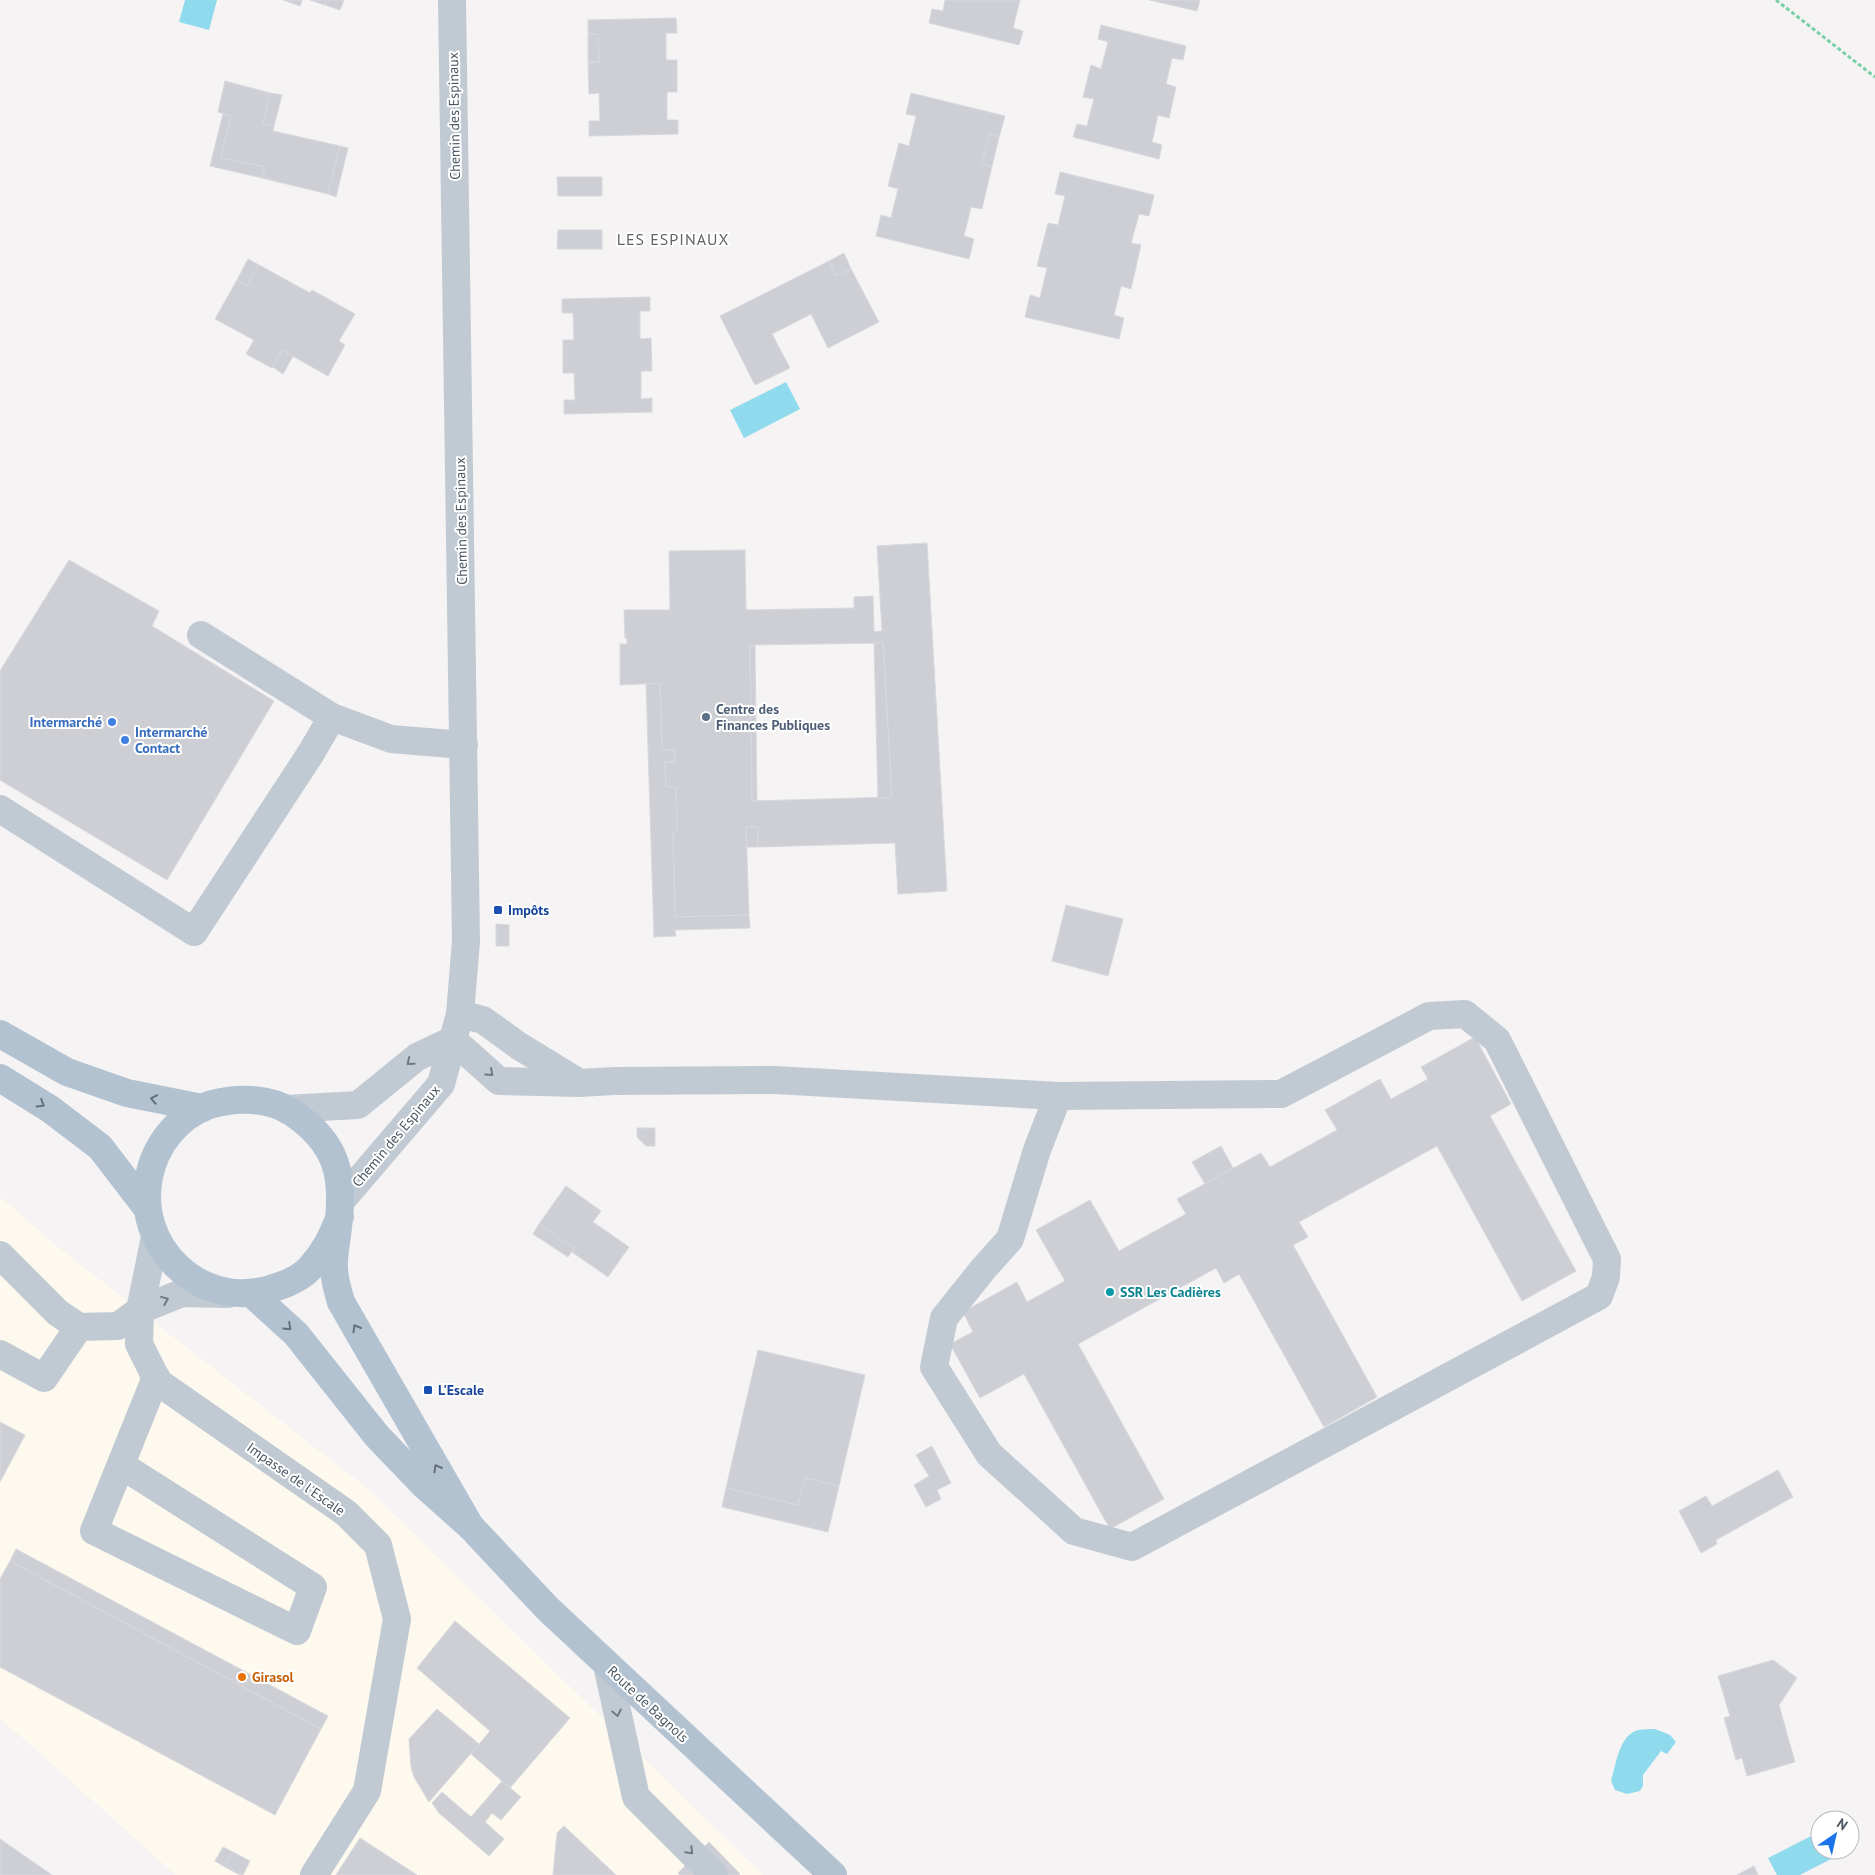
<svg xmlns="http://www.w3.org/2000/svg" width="1875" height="1875" font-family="'PT Sans',sans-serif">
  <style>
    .commercial { fill: #fdf9ef }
    .water { fill: #90daee }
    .building { fill: #cdcfd5; stroke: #d7d9de; fill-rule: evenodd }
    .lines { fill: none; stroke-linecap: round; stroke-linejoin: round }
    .path { stroke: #7ad0a6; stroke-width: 3; stroke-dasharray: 4 2.5; stroke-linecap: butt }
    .minor { stroke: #c1cad2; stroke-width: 28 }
    .major { stroke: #b3c2d1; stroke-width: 28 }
    .oneway { stroke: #6e7983 }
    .oneway2 { stroke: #64717d }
    .service-dot { fill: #5c6f8a; stroke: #fff; stroke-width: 2 }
    .shop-dot { fill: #3f7fe0; stroke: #fff; stroke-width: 2 }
    .transit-dot { fill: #1a4fb4; stroke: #fff; stroke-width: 2 }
    .culture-dot { fill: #0f9aa8; stroke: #fff; stroke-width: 2 }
    .food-dot { fill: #e8710a; stroke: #fff; stroke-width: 2 }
    .labels { text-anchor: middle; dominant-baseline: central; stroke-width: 4; stroke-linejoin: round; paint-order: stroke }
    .street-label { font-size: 14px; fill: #4a5661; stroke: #fff }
    .service-label { font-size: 14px; font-weight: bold; fill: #4e5e75; stroke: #fff; text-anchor: start }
    .shop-label { font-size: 14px; font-weight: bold; fill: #366cbe; stroke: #fff; text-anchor: end }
    .transit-label { font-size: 14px; font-weight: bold; fill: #164399; stroke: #fff; text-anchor: start }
    .culture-label { font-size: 14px; font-weight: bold; fill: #0d838f; stroke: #fff; text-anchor: start }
    .food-label { font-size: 14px; font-weight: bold; fill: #c56008; stroke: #fff; text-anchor: start }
    .quarter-label { font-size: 16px; letter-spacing: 1px; fill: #5f6368; stroke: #fff }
  </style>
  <rect width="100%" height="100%" fill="#f5f3f3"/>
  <!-- commercial -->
  <polygon class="commercial" points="0,1197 63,1251 367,1488 763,1875 176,1875 0,1718"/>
  <!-- water -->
  <g class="water">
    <polygon points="185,0 217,0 209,30 179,22"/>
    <polygon points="786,382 800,409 744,438 730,410"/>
    <path d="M1655,1729L1670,1735L1676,1742L1667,1754L1661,1751L1643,1775V1786L1640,1791L1627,1794L1615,1790L1611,1781C1616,1765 1619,1735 1638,1730C1643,1729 1650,1729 1655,1729Z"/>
    <polygon points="1819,1832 1820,1850 1829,1850 1833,1858 1800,1875 1777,1875 1768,1858"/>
  </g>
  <!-- building -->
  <g class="building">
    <polygon points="283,0 302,0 300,6"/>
    <polygon points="310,0 326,0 325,5"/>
    <polygon points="326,0 344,0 340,10 325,5"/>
    <polygon points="945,0 1020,0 1013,28 1023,31 1019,45 929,23 932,9 943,11"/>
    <polygon points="1149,0 1200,0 1197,11"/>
    <polygon points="676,18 677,33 666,33 666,60 677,60 677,92 667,92 667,120 678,120 678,134 589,136 589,121 600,121 599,93 589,94 588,62 599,62 598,34 588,34 588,20"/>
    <polygon points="1101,25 1186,46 1183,60 1172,58 1166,84 1176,87 1169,118 1158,115 1152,142 1162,145 1159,159 1073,137 1077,124 1087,126 1094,99 1083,97 1091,65 1101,69 1108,42 1098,39"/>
    <polygon points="588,34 598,34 599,62 588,62"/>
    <polygon points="225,81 270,93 263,124 274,126 273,131 340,146 328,194 262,178 265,167 221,158 231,116 218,112"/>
    <polygon points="270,93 282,95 274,126 263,124"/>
    <polygon points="911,93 1005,116 999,137 989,134 982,164 992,166 982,209 971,207 964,236 974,239 969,259 876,236 881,215 891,218 898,189 888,186 899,143 909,146 916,116 906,114"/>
    <polygon points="223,114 231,116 221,158 265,167 262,178 210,166"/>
    <polygon points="989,134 999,137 992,166 982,164"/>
    <polygon points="340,146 348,148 336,197 328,194"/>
    <polygon points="1060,172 1154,195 1149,216 1139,214 1131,243 1141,245 1131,289 1121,286 1114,315 1124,318 1119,339 1025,317 1030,295 1040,298 1047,268 1037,266 1048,223 1058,225 1065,196 1055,194"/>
    <polygon points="557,177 602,177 602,196 558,196"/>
    <polygon points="558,230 602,230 602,249 557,249"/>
    <polygon points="844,253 851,269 836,276 829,261"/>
    <polygon points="248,259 259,265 247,286 237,280"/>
    <polygon points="829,261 836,276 851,269 879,322 828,348 811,314 772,334 790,368 755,385 720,316"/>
    <polygon points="259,265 310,293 312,290 355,314 339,341 345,345 328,376 282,350 272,368 246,354 254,340 215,319 237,280 247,286"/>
    <polygon points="650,297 650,311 640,311 640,339 651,338 652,371 641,371 641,399 652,398 652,412 564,414 564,400 575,400 574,373 563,373 563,340 574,340 573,313 562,313 562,299"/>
    <polygon points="282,350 293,356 283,374 273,367"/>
    <path d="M927,543L947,891L898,894L895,843L758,847V827H746L749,915L675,917L673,832H677L676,787H666L665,762H675V750H662L660,683L620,685V644H627V638H625L624,610H670L669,551L745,550L746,610L854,608V597L873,596L874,632L882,631L877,546ZM883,643L892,797L752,801L750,645Z"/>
    <polygon points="69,560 159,611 152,626 274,701 167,880 0,780 0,671"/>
    <polygon points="874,643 883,643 892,797 878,798"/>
    <polygon points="750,645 755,645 757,801 752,801"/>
    <polygon points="660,683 662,750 675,750 675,762 665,762 666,787 676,787 677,832 673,832 675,917 749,915 750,928 675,930 676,936 654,937 646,684"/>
    <polygon points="746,827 758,827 758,847 747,847"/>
    <polygon points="1066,905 1123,919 1108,976 1052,961"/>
    <polygon points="496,924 509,925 509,946 496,946"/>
    <polygon points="1475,1037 1511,1104 1490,1116 1576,1271 1522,1301 1437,1146 1299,1222 1308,1237 1293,1245 1377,1397 1324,1427 1239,1274 1224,1283 1216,1268 1078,1344 1164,1499 1110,1529 1024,1374 980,1398 950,1344 973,1332 963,1312 1017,1282 1027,1302 1065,1281 1036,1230 1090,1200 1119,1251 1186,1214 1177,1199 1261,1153 1270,1167 1337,1130 1325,1110 1380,1079 1391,1099 1428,1079 1421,1067"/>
    <polygon points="637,1128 655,1128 655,1146 646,1146 637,1137"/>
    <polygon points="1221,1146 1233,1168 1205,1184 1192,1162"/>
    <polygon points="566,1186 601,1211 593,1222 629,1247 608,1277 572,1252 574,1248 539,1224"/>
    <polygon points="539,1224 574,1248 568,1257 533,1234"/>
    <polygon points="758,1350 865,1375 839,1486 805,1478 798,1505 726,1488"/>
    <polygon points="0,1422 25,1435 0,1482"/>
    <polygon points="932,1446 951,1483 937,1490 941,1499 926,1507 914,1485 929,1476 916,1455"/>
    <polygon points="1778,1470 1793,1497 1716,1540 1717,1544 1701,1553 1679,1511 1706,1496 1712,1506"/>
    <polygon points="805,1478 839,1486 828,1532 722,1507 726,1488 798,1505"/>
    <polygon points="16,1549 328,1716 321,1729 10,1561"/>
    <polygon points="10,1561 321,1729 275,1815 0,1667 0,1579"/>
    <polygon points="455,1621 570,1718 510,1788 471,1754 490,1731 417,1668"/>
    <polygon points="1773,1660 1797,1678 1779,1705 1795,1762 1747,1776 1742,1758 1736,1760 1724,1718 1730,1716 1718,1676"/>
    <polygon points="437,1709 479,1744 429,1802 414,1777 411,1767 409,1739"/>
    <polygon points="502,1781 521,1797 501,1820 492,1813 485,1822 504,1839 489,1856 439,1813 432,1803 442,1792 471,1817"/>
    <polygon points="564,1826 616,1875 553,1875 557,1833"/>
    <polygon points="360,1838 417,1875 336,1875"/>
    <polygon points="0,1839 52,1875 0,1875"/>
    <polygon points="709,1842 740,1874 739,1875 680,1875 678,1873"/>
    <polygon points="223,1847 233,1852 225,1867 215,1861"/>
    <polygon points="233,1852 250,1861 243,1875 240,1875 225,1867"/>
    <polygon points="1754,1866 1758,1875 1737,1875"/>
  </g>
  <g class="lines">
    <!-- path -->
    <polyline class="path" points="1776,0 1875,77"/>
    <!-- minor -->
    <g class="minor">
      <polyline points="201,635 332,717"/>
      <polyline points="0,809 194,932 311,753 332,717 391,739 464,745"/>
      <polyline points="460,1014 483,1020 519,1046 578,1082"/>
      <polyline points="453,1040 499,1081 579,1083 614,1081 775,1080 1058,1096 1281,1094 1429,1016 1465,1014 1497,1040 1607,1259 1606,1277 1599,1296 1132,1547 1074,1531 989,1454 934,1367 944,1318 984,1268 1010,1239 1037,1150 1058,1096"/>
      <polyline points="286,1109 358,1105 417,1057 453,1040"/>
      <polyline points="341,1201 441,1084 460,1014 466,941 452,0"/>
      <polyline points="155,1237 140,1310 182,1293 228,1294"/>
      <polyline points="0,1255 58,1313 79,1327 118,1326 140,1310"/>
      <polyline points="140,1310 139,1344 158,1382 346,1513 378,1545 397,1619 367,1791 314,1875"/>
      <polyline points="0,1354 44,1378 79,1327"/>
      <polyline points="121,1465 313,1587 297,1631 94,1531 156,1377"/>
      <polyline points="607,1665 636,1797 714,1875"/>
    </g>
    <!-- major -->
    <g class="major">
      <polyline points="0,1034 67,1072 127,1093 202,1108"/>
      <polyline points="0,1078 50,1109 100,1147 147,1208"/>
      <path d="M340,1216C332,1237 325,1252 310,1268C299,1280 282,1286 267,1290C198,1308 135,1246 149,1177C155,1145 178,1116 209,1105C236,1097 269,1097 293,1113C337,1143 345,1176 338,1227C337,1240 333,1255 334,1268C334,1279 338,1291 341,1302L470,1526"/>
      <polyline points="252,1294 296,1334 377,1436 424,1485 470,1526 548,1609 833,1875"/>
    </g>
  </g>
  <!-- one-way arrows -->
  <defs><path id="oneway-chevron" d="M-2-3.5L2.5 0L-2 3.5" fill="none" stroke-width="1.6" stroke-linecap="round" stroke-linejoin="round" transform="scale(1.25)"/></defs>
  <g class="oneway">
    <use href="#oneway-chevron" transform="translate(410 1062) rotate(141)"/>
    <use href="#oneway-chevron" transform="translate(490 1073) rotate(42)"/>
    <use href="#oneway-chevron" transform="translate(165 1300) rotate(-22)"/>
    <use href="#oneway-chevron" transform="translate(617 1713) rotate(78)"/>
    <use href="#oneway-chevron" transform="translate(690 1851) rotate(45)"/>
  </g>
  <g class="oneway2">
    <use href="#oneway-chevron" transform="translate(154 1099) rotate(-169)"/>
    <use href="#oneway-chevron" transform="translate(41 1104) rotate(32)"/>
    <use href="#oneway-chevron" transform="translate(288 1327) rotate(43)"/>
    <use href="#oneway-chevron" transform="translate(356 1328) rotate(-120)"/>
    <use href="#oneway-chevron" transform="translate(437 1468) rotate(-120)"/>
  </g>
  <!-- markers -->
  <circle class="service-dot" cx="706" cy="717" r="5"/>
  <g class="shop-dot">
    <circle cx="112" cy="722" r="5"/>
    <circle cx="125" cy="740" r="5"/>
  </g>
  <g class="transit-dot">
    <rect x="493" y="905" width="10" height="10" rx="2.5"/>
    <rect x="423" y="1385" width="10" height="10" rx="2.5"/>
  </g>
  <circle class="culture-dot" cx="1110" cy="1292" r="5"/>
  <circle class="food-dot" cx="242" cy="1677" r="5"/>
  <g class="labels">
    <!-- street labels -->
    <g class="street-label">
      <text transform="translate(454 116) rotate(-91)">Chemin des Espinaux</text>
      <text transform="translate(461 521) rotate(-91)">Chemin des Espinaux</text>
      <text transform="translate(396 1136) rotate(-50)">Chemin des Espinaux</text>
      <text transform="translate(296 1479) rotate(35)">Impasse de l'Escale</text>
      <text transform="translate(648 1704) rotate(43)">Route de Bagnols</text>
    </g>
    <!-- service labels -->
    <g class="service-label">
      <text x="716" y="709">Centre des<tspan x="716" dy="16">Finances Publiques</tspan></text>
    </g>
    <!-- shop labels -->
    <g class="shop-label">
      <text x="102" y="722">Intermarché</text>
      <text x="135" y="732" text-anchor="start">Intermarché<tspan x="135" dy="16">Contact</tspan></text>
    </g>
    <!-- transit labels -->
    <g class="transit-label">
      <text x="508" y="910">Impôts</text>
      <text x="438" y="1390">L'Escale</text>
    </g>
    <!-- culture labels -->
    <g class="culture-label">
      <text x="1120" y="1292">SSR Les Cadières</text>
    </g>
    <!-- food labels -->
    <g class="food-label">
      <text x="252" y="1677">Girasol</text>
    </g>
    <!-- quarter labels -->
    <g class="quarter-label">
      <text x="673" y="239">LES ESPINAUX</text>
    </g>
  </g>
  <!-- north arrow -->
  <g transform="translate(1835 1835) rotate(34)"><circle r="24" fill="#ffffff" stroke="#b7bbc0"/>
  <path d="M0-4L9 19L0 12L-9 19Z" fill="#1a73e8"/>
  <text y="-8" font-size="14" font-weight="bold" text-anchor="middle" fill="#4a5661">N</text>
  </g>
</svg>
